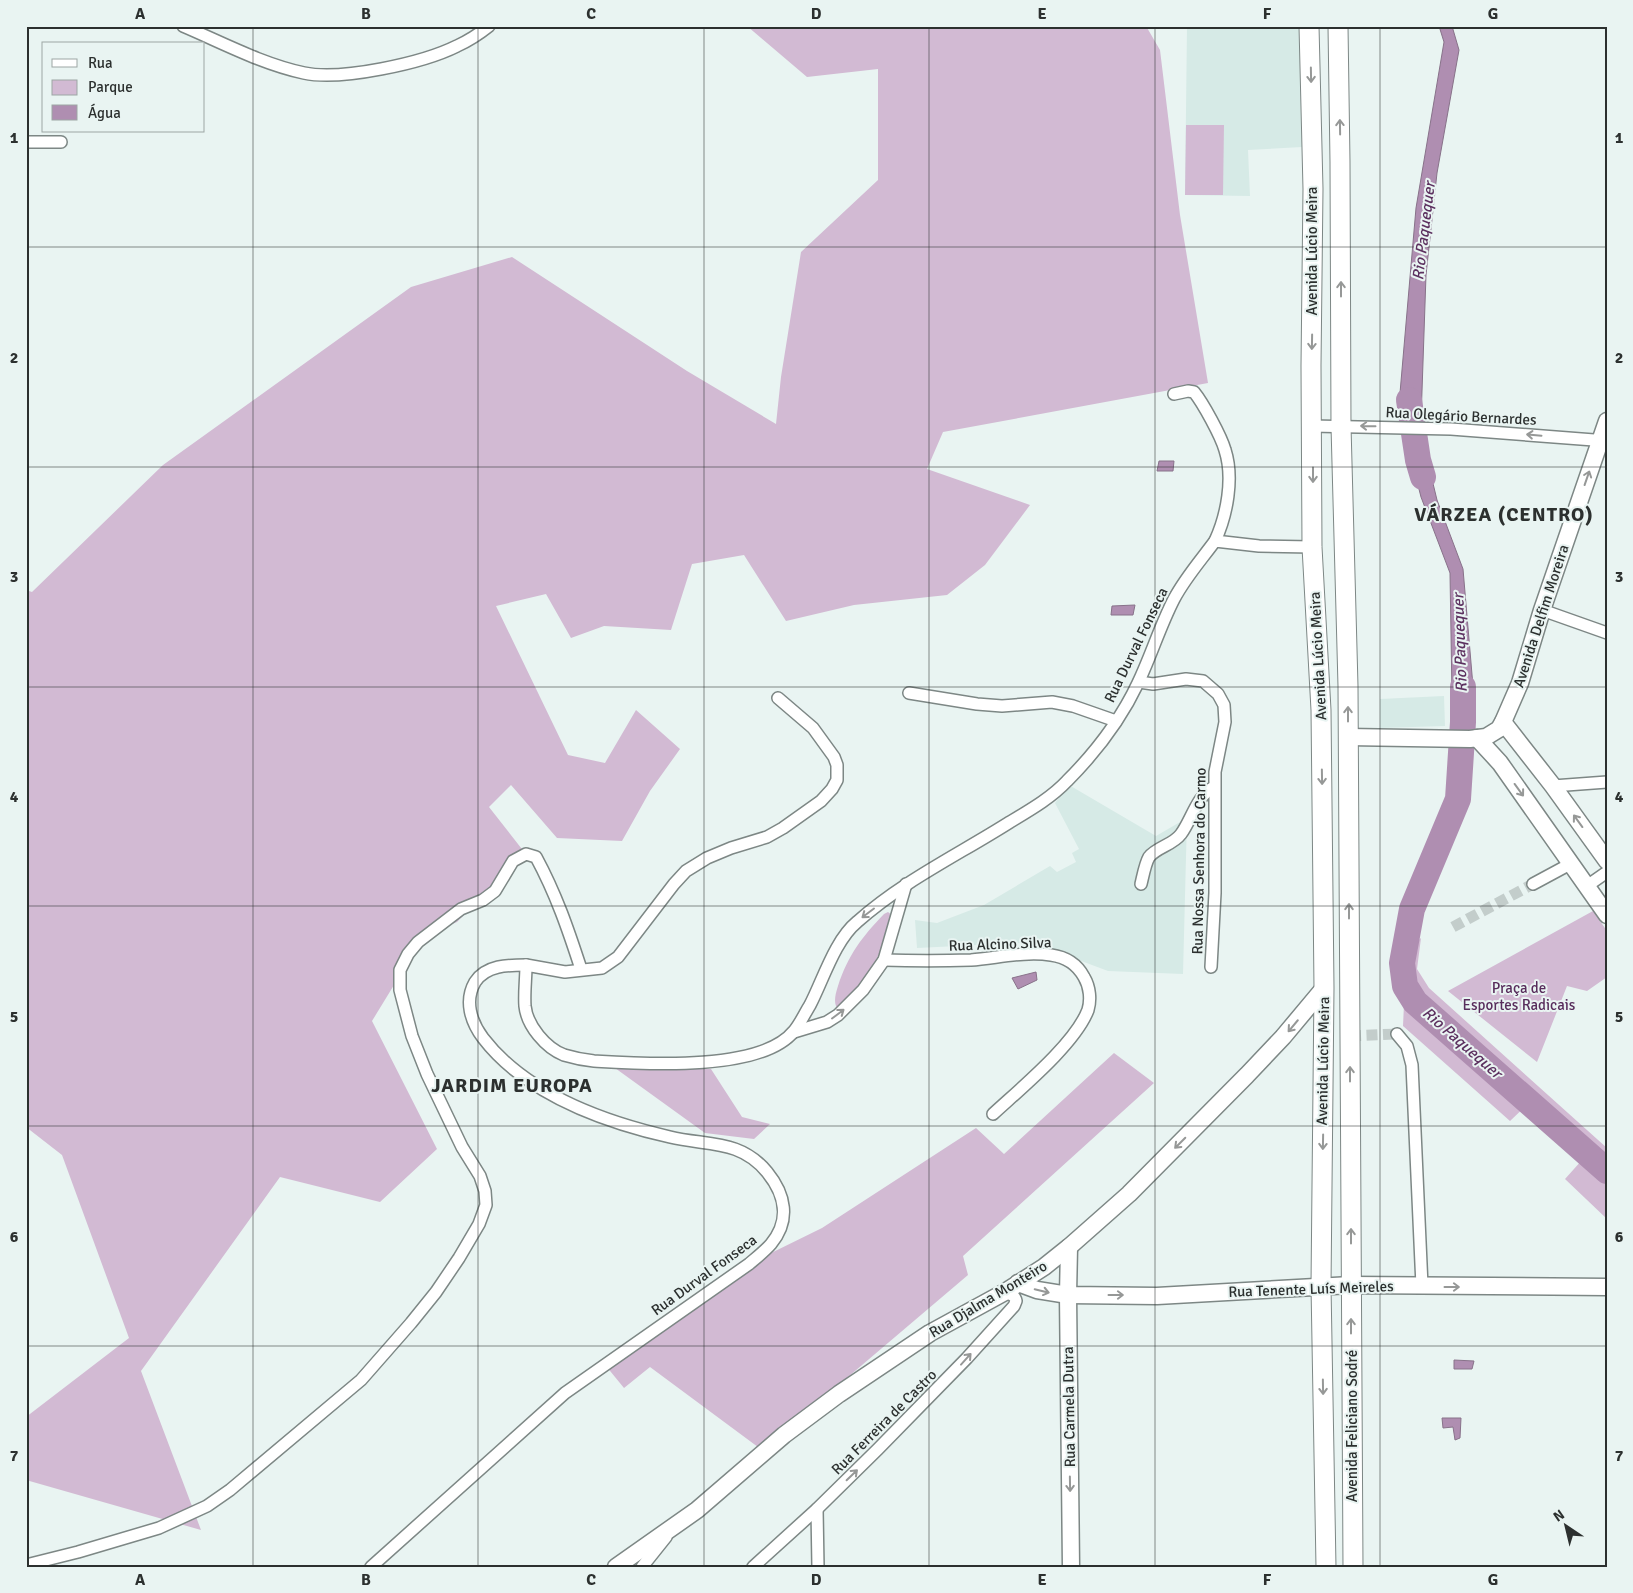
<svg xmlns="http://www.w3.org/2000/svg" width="1633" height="1593" font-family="Signika,sans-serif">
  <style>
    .built { fill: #d6eae6 }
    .green { fill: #d2bad3 }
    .water { fill: #af8eb1; stroke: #88728a }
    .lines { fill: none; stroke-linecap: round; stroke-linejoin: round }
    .river { stroke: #af8eb1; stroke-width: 26 }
    .street-tunnel { stroke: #c3cdcb; stroke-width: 11; stroke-dasharray: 11 5.5; stroke-linecap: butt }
    .street-casing { stroke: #7d8785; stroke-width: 14 }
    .secondary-casing { stroke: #7d8785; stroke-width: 19 }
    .primary-casing { stroke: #7d8785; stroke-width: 21 }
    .street { stroke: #fff; stroke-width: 11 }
    .secondary { stroke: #fff; stroke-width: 16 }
    .primary { stroke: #fff; stroke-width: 19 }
    .oneway { stroke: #969897 }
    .grid { fill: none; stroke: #2c302f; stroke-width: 1; stroke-opacity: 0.55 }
    .labels { text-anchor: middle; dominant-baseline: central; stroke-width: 4; stroke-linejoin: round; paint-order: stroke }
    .street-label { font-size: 15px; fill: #2c302f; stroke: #e9f4f2 }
    .park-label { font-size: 15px; fill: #582d5c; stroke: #e9f4f2 }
    .water-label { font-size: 16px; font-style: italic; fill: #5c305f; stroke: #e9f4f2 }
    .district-label { font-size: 20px; font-weight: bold; letter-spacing: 1px; fill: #2c302f; stroke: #e9f4f2 }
    .neatline { fill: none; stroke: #2c302f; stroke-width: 2 }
    .grid-label { font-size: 16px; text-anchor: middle; font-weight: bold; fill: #2c302f }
  </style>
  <rect width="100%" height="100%" fill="#e9f4f2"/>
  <!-- built -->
  <g class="built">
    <polygon points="1187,26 1301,26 1302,147 1248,150 1250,196 1185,195"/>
    <polygon points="1444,696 1445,726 1380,728 1380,699"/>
    <polygon points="1069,785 1156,836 1187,818 1183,974 1108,971 1060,953 1040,942 917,948 915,920 937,923 984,905 1050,866 1057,872 1076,862 1072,853 1079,849 1055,803"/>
  </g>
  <!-- green -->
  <g class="green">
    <polygon points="747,26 1146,26 1160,50 1180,215 1208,383 943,432 927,469 1030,505 985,565 947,595 854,605 786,621 744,555 692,564 671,630 604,626 571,638 546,594 496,606 568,755 605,763 636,710 680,749 650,791 622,841 557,838 511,785 489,807 525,853 457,922 424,936 372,1021 437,1149 380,1202 280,1177 141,1371 201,1530 26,1480 26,1417 129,1338 62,1155 26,1127 26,590 32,592 163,465 411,287 512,257 687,371 776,424 781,377 801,252 878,180 878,69 807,77"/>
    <polygon points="1186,125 1224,125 1223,195 1185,195"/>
    <polygon points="1593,911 1607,931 1607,977 1587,991 1567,986 1537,1062 1448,991"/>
    <path d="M888,912L893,916L885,941L870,973L839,1009L837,1008C833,1002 836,992 838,986C848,955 862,937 884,914Z"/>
    <polygon points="1421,938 1417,969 1429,988 1607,1148 1607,1219 1565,1179 1591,1150 1534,1098 1510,1121 1403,1026 1406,961 1414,944"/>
    <polygon points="1114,1053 1154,1083 963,1256 968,1275 762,1450 650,1367 624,1388 606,1366 753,1262 822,1228 976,1128 1004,1154"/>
    <polygon points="615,1068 711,1069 742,1117 770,1124 754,1139 705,1133"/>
  </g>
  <!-- water -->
  <g class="water">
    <polygon points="1439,26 1452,26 1459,50 1437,173 1426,275 1421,420 1403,423 1400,393 1416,208 1444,42"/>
    <polygon points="1407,442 1423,442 1437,500 1463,569 1474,698 1473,722 1455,725 1452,695 1450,573 1421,497"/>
    <polygon points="1159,461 1174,461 1173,471 1157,471"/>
    <polygon points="1135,605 1133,615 1111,615 1112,606"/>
    <polygon points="1036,972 1037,980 1018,989 1012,978"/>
    <polygon points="1454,1360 1474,1361 1472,1369 1454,1369"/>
    <polygon points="1442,1418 1461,1418 1460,1438 1455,1440 1453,1427 1443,1428"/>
  </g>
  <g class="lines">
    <!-- river -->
    <g class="river">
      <polyline points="1409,400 1418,460 1423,477"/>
      <polyline points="1463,687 1463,722 1458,799 1412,909 1402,963 1405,986 1415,1002 1607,1171"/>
    </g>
    <!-- street-tunnel -->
    <g class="street-tunnel">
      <polyline points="1453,927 1533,884"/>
      <polyline points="1350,1036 1397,1034"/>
    </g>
    <defs>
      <g id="street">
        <path d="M183,26C223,43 262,64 304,73C341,81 423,63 457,46C468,41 479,34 489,26"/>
        <polyline points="26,142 61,142"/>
        <path d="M1174,394L1188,391L1194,392C1203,403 1221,436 1225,450C1234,478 1227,515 1215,541"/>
        <polyline points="1312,426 1451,429 1607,441"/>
        <polyline points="1542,610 1607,633"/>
        <polyline points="1139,682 1153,684 1186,679 1203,681 1218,694 1224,705 1225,722 1215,772 1215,893 1211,967"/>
        <polyline points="909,693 977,704 1002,706 1052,702 1073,706 1116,721"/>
        <path d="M778,698L813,728L834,757L837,765V780L832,789L821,801L783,828L767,837L731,848L707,858L686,871L674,884L618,957L602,968L565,972L526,965C526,978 524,993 525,1006C527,1026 546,1048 564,1055C574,1058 584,1060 594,1061C644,1064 761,1072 794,1031C800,1024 805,1013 810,1005C823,980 835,940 857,922C903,881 958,855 1010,822C1030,810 1051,798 1067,781C1095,753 1121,719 1138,683C1151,656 1160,626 1174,599C1185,578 1201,560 1215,541L1259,546L1312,547"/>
        <polyline points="1553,786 1607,782"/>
        <path d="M1141,884C1143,876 1145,864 1149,857C1157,847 1173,845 1181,834C1192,819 1197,795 1214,787"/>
        <polyline points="1533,884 1572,863"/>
        <polyline points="1587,886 1607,872"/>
        <path d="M884,960C913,961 942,961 971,960C997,958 1025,951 1051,955C1066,957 1077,964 1084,977C1090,987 1091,1000 1088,1010C1075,1044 1020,1089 993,1114"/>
        <polyline points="794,1032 827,1022 838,1015 863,990 884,960 906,884"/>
        <polyline points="1397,1034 1407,1046 1412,1065 1422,1286"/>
        <polyline points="817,1509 818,1567"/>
        <path d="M26,1565L78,1552L159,1528L207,1506L230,1490L361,1380L411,1323L436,1292L459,1258L479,1224L486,1205L485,1191L480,1176L462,1147L427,1074L412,1036L400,990V970L408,954L418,942L461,909L483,900L495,891L513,861L526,854L536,857C556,894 568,929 581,969"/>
        <path d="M371,1567L565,1393L749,1264C756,1258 765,1251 771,1244C791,1220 785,1194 767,1172C740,1139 707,1146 670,1137C604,1122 526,1094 483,1038C471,1022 464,1001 475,982C486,965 508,965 526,965"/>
        <polyline points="642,1567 666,1537"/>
        <path d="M753,1567L817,1509L878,1449L967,1358L1014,1306L1016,1301C1015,1295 1010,1294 1005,1292"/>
      </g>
      <g id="secondary">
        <polyline points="1503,722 1553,786 1607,861"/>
        <polyline points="1348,737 1470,739 1486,737 1499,729 1503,722 1520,683 1542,610 1607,421"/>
        <polyline points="1477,738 1500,763 1607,915"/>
        <polyline points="1069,1247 1068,1295 1071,1567"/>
        <polyline points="1018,1283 1037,1290 1068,1295 1157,1296 1351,1285 1607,1287"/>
        <polyline points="616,1567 697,1510 784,1435 839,1394 930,1333 1005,1292 1044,1267 1069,1247 1129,1194 1247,1075 1283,1037 1324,988"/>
      </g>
      <g id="primary">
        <polyline points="1309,26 1313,189 1311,366 1312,547 1321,710 1324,988 1321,1286 1326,1567"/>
        <polyline points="1338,26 1340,162 1341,426 1348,686 1353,1567"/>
      </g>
    </defs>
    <!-- street casing -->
    <use href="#street" class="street-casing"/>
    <!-- secondary casing -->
    <use href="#secondary" class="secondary-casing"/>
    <!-- primary casing -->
    <use href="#primary" class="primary-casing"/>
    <!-- street -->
    <use href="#street" class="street"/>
    <!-- secondary -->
    <use href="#secondary" class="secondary"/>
    <!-- primary -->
    <use href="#primary" class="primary"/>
  </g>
  <!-- one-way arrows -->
  <defs><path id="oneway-shaft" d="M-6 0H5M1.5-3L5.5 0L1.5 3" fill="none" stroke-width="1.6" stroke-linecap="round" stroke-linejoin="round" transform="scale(1.25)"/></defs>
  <g class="oneway">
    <use href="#oneway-shaft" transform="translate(1311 75) rotate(89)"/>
    <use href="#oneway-shaft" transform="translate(1340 127) rotate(-91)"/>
    <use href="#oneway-shaft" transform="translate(1341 289) rotate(-90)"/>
    <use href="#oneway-shaft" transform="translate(1312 342) rotate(91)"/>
    <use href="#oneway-shaft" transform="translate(1368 426) rotate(-179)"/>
    <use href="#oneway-shaft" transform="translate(1534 435) rotate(-175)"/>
    <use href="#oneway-shaft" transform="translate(1313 475) rotate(90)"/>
    <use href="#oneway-shaft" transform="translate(1587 478) rotate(-71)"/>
    <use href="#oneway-shaft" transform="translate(1348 714) rotate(-90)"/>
    <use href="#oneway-shaft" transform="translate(1322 777) rotate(89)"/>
    <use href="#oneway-shaft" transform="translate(1519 790) rotate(54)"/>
    <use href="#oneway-shaft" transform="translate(1578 821) rotate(-126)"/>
    <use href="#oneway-shaft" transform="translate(1349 911) rotate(-90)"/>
    <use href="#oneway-shaft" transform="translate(868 913) rotate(143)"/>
    <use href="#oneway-shaft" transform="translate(838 1014) rotate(-37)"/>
    <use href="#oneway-shaft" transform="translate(1293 1026) rotate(130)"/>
    <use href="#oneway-shaft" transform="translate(1350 1074) rotate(-90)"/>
    <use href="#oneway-shaft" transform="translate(1323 1142) rotate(91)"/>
    <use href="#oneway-shaft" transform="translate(1180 1143) rotate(135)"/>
    <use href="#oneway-shaft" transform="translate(1351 1236) rotate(-90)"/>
    <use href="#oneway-shaft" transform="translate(1452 1287)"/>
    <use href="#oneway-shaft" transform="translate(1042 1291) rotate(13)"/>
    <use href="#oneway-shaft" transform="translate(1116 1295)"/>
    <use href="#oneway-shaft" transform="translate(1351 1326) rotate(-90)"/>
    <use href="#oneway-shaft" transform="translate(966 1359) rotate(-48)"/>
    <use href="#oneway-shaft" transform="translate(1323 1387) rotate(89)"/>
    <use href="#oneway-shaft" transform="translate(852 1475) rotate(-44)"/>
    <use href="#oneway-shaft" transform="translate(1070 1484) rotate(89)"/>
  </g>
  <!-- grid -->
  <path class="grid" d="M253,26V1567M478,26V1567M704,26V1567M929,26V1567M1155,26V1567M1380,26V1567M26,247H1607M26,467H1607M26,687H1607M26,906H1607M26,1126H1607M26,1346H1607"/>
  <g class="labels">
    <!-- street labels -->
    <g class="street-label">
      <text transform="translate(1312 251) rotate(-90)">Avenida Lúcio Meira</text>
      <text transform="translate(1461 416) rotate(3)">Rua Olegário Bernardes</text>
      <text transform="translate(1541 616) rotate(-72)">Avenida Delfim Moreira</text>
      <text transform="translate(1136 645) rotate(-64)">Rua Durval Fonseca</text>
      <text transform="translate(1318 656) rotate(-93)">Avenida Lúcio Meira</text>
      <text transform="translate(1199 861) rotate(-89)">Rua Nossa Senhora do Carmo</text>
      <text transform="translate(1000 944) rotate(-2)">Rua Alcino Silva</text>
      <text transform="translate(1323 1061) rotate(-89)">Avenida Lúcio Meira</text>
      <text transform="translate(704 1275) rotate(-36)">Rua Durval Fonseca</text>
      <text transform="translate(1311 1289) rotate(-2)">Rua Tenente Luís Meireles</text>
      <text transform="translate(988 1299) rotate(-31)">Rua Djalma Monteiro</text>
      <text transform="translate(1069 1407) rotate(-91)">Rua Carmela Dutra</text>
      <text transform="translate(884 1422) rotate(-45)">Rua Ferreira de Castro</text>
      <text transform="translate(1352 1426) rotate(-90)">Avenida Feliciano Sodré</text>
    </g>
    <!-- park labels -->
    <g class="park-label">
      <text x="1519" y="988">Praça de<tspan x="1519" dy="17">Esportes Radicais</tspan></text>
    </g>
    <!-- water labels -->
    <g class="water-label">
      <text transform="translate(1424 231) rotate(-83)">Rio Paquequer</text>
      <text transform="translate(1460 643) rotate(-92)">Rio Paquequer</text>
      <text transform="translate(1462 1043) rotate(41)">Rio Paquequer</text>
    </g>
    <!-- district labels -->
    <g class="district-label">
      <text x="1504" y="514">VÁRZEA (CENTRO)</text>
      <text x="512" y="1085">JARDIM EUROPA</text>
    </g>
  </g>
  <!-- border -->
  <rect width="1633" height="1593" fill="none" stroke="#e9f4f2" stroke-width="55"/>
  <!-- legend -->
  <rect x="42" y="42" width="162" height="90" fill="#e9f4f2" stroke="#9da6a4"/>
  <rect x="52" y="59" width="25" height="8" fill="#ffffff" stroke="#9da6a4"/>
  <text x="88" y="68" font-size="15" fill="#2c302f">Rua</text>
  <rect x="52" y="80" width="25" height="15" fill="#d2bad3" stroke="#9da6a4"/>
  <text x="88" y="92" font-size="15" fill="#2c302f">Parque</text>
  <rect x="52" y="105" width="25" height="15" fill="#af8eb1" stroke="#9da6a4"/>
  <text x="88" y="118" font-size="15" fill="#2c302f">Água</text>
  <!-- north arrow -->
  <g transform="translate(1566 1526) rotate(325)" stroke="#e9f4f2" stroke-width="4" paint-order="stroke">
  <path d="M0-4L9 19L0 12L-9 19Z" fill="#2c302f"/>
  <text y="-8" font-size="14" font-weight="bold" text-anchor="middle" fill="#2c302f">N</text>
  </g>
  <rect x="28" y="28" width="1578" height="1538" class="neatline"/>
  <g class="grid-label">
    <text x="140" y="19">A</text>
    <text x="366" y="19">B</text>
    <text x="591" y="19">C</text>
    <text x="816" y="19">D</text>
    <text x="1042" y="19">E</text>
    <text x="1267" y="19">F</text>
    <text x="1493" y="19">G</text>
    <text x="14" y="143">1</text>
    <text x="1619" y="143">1</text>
    <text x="14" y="363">2</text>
    <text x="1619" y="363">2</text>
    <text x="14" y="582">3</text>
    <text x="1619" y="582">3</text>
    <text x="14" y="802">4</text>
    <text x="1619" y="802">4</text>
    <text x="14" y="1022">5</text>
    <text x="1619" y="1022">5</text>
    <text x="14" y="1242">6</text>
    <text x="1619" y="1242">6</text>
    <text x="14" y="1461">7</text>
    <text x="1619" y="1461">7</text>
    <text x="140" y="1585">A</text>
    <text x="366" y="1585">B</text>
    <text x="591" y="1585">C</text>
    <text x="816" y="1585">D</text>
    <text x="1042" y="1585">E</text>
    <text x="1267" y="1585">F</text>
    <text x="1493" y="1585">G</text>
  </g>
</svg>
